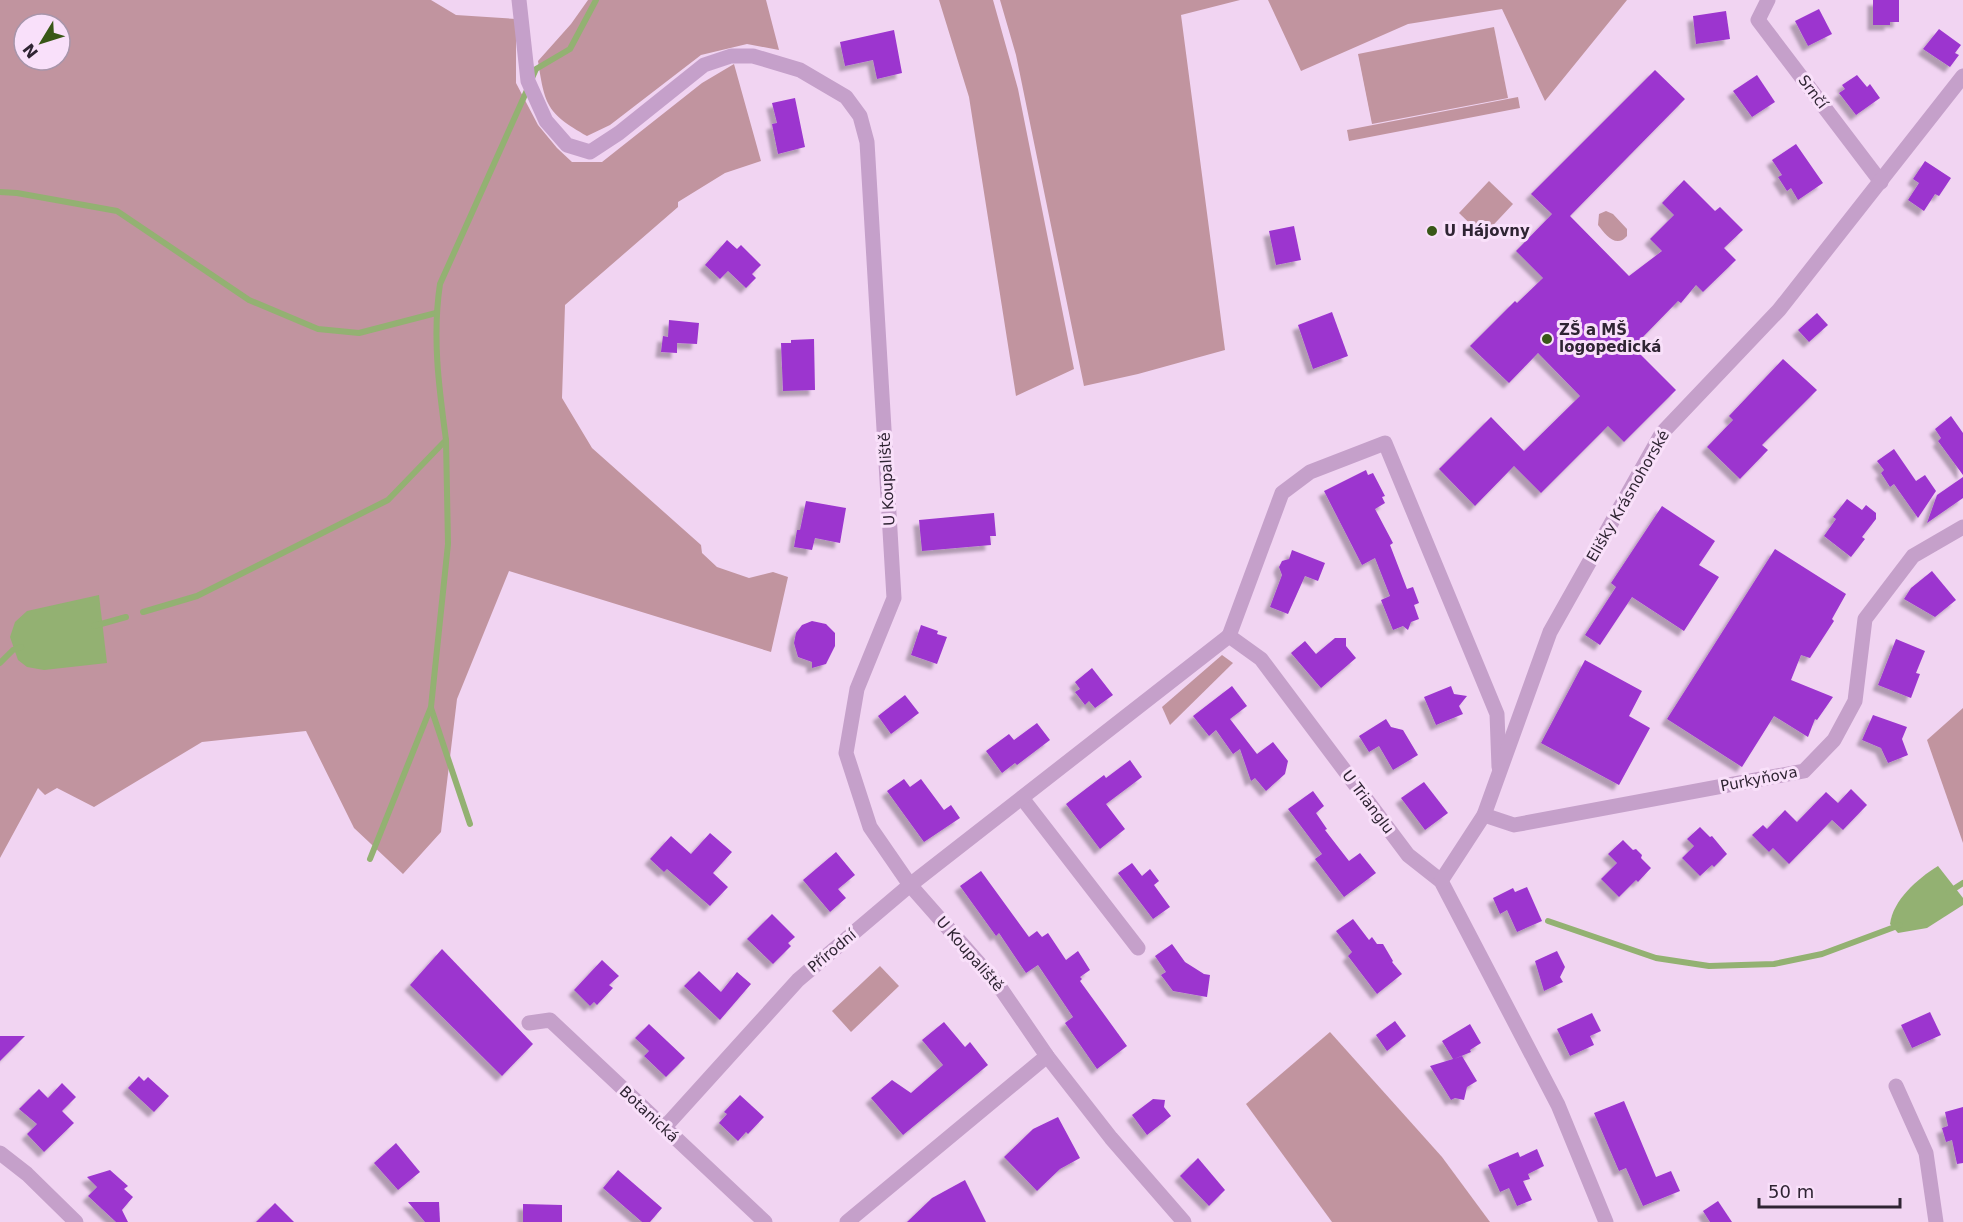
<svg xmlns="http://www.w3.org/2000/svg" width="1963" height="1222" font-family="'DejaVu Sans',sans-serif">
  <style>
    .green { fill: #c1949f; fill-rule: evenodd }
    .water { fill: #93b172 }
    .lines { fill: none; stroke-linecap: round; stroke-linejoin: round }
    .stream { stroke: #93b172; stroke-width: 6 }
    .building { fill: #9c35cf; filter: url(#shadow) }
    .street { stroke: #c5a0ca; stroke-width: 15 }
    .poi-dot { fill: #385717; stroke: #f9e0fa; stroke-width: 2 }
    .labels { text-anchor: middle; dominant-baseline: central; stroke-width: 6; stroke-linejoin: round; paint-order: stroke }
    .street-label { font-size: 15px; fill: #2f2433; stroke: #f9e0fa }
    .poi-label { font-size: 15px; font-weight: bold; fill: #2f2433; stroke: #f9e0fa; text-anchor: start }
  </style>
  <defs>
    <filter id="shadow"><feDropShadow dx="-5.5" dy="5.5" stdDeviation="1.5" flood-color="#0004"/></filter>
  </defs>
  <rect width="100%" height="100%" fill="#f1d4f2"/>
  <!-- green -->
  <g class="green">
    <path d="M0,0H431L456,15L516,19V83L538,125L557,148L572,162H602L702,83L734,64L761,161L725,173L678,202V207L565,305L562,398L592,448L701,545L702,553L717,567L749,578L773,572L788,577L771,652L509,571L457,699L441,832L403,874L354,828L306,731L202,742L94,807L57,788L45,795L38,788L0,858ZM24,24H60V60H24Z"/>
    <path d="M588,0H766L779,50L747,44L701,55L610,125L587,136C547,113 545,106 538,61L571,24Z"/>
    <polygon points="939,0 993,0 1018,89 1074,369 1016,396 969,97"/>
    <polygon points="1000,0 1240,0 1181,15 1225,350 1138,374 1084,386 1016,55"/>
    <polygon points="1268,0 1627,0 1545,101 1502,9 1408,24 1301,71"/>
    <polygon points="1494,27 1508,98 1372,124 1358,54"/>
    <polygon points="1518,97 1520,108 1349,141 1347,130"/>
    <polygon points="1489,181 1513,204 1483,236 1459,213"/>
    <path d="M1606,211L1613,214L1627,229V236C1616,249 1605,234 1598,225L1599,214Z"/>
    <polygon points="1222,655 1233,663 1170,725 1162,707"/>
    <polygon points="1963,708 1963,843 1927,740"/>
    <polygon points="880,966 899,986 851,1032 832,1011"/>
    <polygon points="1330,1032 1442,1157 1490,1222 1332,1222 1246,1104"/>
  </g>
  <!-- water -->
  <g class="water">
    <polygon points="99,595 107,663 44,670 27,667 18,660 10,637 15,622 27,611"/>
    <path d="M1938,866L1963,898V905L1927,928L1898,933L1890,924C1893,900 1917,879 1938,866Z"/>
  </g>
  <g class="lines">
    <!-- stream -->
    <g class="stream">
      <polyline points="532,78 536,69 570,49 596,0"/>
      <polyline points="0,192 17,193 117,211 249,300 318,329 359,333 436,313"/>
      <path d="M143,612L197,596L388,500L446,440C439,388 432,337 440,284L528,88"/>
      <polyline points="94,626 126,617"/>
      <polyline points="0,663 13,650 21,647"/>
      <polyline points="431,708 470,824"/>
      <polyline points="370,859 431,707 448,544 446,440"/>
      <polyline points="1949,892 1963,883"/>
      <polyline points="1548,921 1656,958 1709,966 1774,964 1822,954 1900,925"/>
    </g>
  </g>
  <!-- building -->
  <g class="building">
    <polygon points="1873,0 1899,0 1899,22 1890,22 1890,25 1873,25"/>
    <polygon points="1819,9 1832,34 1808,46 1795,21"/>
    <polygon points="1726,11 1730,39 1696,44 1693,16"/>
    <polygon points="1939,29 1961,45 1955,53 1959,55 1950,67 1923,49"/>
    <polygon points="894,30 902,73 877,79 873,60 845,66 840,42"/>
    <polygon points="1655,70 1685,99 1570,216 1629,276 1662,251 1650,239 1674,215 1662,203 1684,180 1715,211 1720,207 1743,230 1724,248 1736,260 1703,292 1696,285 1681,303 1678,301 1641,339 1643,341 1634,348 1676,390 1624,442 1608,426 1541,493 1514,466 1475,506 1439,469 1491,417 1524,451 1580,396 1538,353 1509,383 1470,346 1515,301 1517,303 1543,278 1516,251 1552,214 1531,194"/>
    <polygon points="1757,75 1775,102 1752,117 1733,91"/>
    <polygon points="1857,75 1867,87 1870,84 1880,98 1856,115 1839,93 1845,89 1842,85"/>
    <polygon points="795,98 805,147 778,154 772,124 777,123 772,103"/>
    <polygon points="1796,144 1823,183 1798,200 1791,188 1787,191 1778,177 1782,175 1772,160"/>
    <polygon points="1925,161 1951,178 1939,196 1935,194 1924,211 1908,200 1919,183 1913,179"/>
    <polygon points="1294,226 1301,260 1276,265 1269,231"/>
    <polygon points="727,240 737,249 741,245 761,265 752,274 756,278 746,288 728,271 720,279 705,265"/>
    <polygon points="1332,312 1348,356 1313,369 1298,325"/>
    <polygon points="1817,313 1828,325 1809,342 1798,330"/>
    <polygon points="669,320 699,323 697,344 677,343 677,353 661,352 663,336 668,337"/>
    <polygon points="814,339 815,390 783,391 781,343 791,343 791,340"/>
    <polygon points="1783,359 1817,390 1762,445 1768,450 1740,479 1707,447 1733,420 1729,416"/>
    <polygon points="1951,416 1963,433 1963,475 1938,441 1941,438 1935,429"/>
    <polygon points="1894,449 1916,481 1925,475 1936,491 1918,518 1894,484 1890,487 1881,473 1884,470 1877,461"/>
    <polygon points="1366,470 1368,475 1373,473 1385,496 1382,497 1385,503 1375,509 1393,543 1390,545 1407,589 1413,587 1419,603 1414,605 1419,619 1411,622 1408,630 1403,626 1393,630 1381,600 1390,596 1375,558 1362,565 1324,491"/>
    <polygon points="1963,477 1963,498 1927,523 1937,495"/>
    <polygon points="1847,499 1862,510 1866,505 1876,513 1876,519 1862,537 1865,539 1851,557 1824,536 1836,519 1833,517"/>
    <polygon points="806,501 846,508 840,543 815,538 812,550 794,547 797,530 800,530"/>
    <polygon points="1662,506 1715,541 1699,565 1719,577 1684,631 1632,597 1600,645 1585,635 1616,587 1611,583"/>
    <polygon points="994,513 996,536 990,536 991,545 922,551 919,520"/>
    <polygon points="1775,549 1846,594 1832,619 1834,621 1810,658 1801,655 1791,680 1833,697 1817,720 1815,719 1808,737 1774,716 1742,767 1667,719"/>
    <polygon points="1292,550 1325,563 1318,581 1305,576 1288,614 1270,607 1282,575 1279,567 1282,561 1289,559"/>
    <polygon points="1932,571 1956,600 1935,617 1904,599 1911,588"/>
    <polygon points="812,621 826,624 835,633 835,646 826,664 812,668 812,662 798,657 794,643 796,633 802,625"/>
    <polygon points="921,625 938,631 937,634 947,637 937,664 911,655"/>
    <polygon points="1335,638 1346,638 1346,646 1356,658 1321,688 1291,653 1305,641 1316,654"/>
    <polygon points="1896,639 1925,651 1916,673 1920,674 1911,698 1878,685"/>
    <polygon points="1585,660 1642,691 1629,716 1650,728 1619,785 1541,743"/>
    <polygon points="1092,668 1113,695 1095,708 1089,701 1085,705 1075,692 1080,689 1075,682"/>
    <polygon points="1232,686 1247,706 1230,719 1257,754 1273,742 1288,761 1285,774 1266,791 1255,778 1251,781 1240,749 1233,754 1216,730 1209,736 1193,716"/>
    <polygon points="1451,686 1454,694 1467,696 1459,706 1463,714 1436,725 1424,697"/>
    <polygon points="905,695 919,713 891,734 878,716"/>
    <polygon points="1873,715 1907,727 1902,739 1908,755 1888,763 1881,748 1862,740"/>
    <polygon points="1386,719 1391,727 1403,730 1418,755 1393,770 1379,746 1369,752 1359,736"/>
    <polygon points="1037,723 1050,740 1017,765 1015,763 1002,773 986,751 1009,734 1014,740"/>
    <polygon points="1130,760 1142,777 1106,804 1125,829 1100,849 1066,804 1104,775 1106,778"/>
    <polygon points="904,779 910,787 921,779 944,810 951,805 960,818 924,842 887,791"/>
    <polygon points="1424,782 1448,813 1425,830 1401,798"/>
    <polygon points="1851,789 1867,805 1843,830 1832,820 1789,864 1773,848 1769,852 1752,835 1763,825 1767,829 1785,810 1797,822 1826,792 1838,803"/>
    <polygon points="1313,791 1324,806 1316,813 1327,829 1325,830 1349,861 1360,853 1376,873 1344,897 1315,859 1322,854 1288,809"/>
    <polygon points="1700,827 1710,837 1712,836 1727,854 1714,867 1712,865 1700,876 1682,858 1694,846 1687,839"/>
    <polygon points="710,833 732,852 713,873 728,887 710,906 667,869 664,872 650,859 671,836 691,854"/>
    <polygon points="1623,840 1633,850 1636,849 1642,855 1641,858 1651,868 1638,882 1636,880 1619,897 1601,879 1617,863 1608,854"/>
    <polygon points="836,852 855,875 838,889 846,898 830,912 803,880"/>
    <polygon points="1132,863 1142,876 1150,869 1159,881 1154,885 1170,907 1153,919 1118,873"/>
    <polygon points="981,871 1029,937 1037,931 1042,937 1048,933 1066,960 1078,951 1090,970 1080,977 1082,979 1080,981 1127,1046 1097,1069 1065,1023 1073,1017 1038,965 1026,973 999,933 996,936 960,886"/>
    <polygon points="1527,887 1542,921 1517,932 1507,910 1500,914 1493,898 1513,888 1515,892"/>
    <polygon points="772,914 795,937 788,943 791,946 773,964 747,939"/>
    <polygon points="1353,919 1369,940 1372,937 1377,944 1383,944 1393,961 1392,962 1402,974 1377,994 1348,956 1352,952 1336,931"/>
    <polygon points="1172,944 1185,962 1204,974 1210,975 1207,997 1173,991 1161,975 1166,972 1155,956"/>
    <polygon points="442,949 533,1044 502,1076 410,985"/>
    <polygon points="1557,951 1565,967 1560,977 1563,982 1544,991 1535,961"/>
    <polygon points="602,960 619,976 609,985 613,988 597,1005 594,1002 590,1006 574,990"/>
    <polygon points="699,971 721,992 737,972 751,984 720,1020 684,986"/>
    <polygon points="1930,1012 1941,1035 1912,1048 1901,1025"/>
    <polygon points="1592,1013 1601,1031 1590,1036 1594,1045 1570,1056 1557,1029"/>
    <polygon points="1395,1021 1406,1036 1387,1051 1376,1035"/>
    <polygon points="944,1022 965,1047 970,1042 988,1065 903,1135 871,1098 892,1080 911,1093 943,1065 922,1040"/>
    <polygon points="649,1024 685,1058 666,1077 644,1056 649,1051 635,1038"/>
    <polygon points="1470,1024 1481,1043 1470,1050 1471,1052 1454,1059 1462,1056 1477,1081 1467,1087 1464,1100 1455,1098 1451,1100 1430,1066 1453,1059 1442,1041"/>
    <polygon points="0,1036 25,1036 0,1061"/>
    <polygon points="139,1076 144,1081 148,1077 169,1096 154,1112 128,1088"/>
    <polygon points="62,1083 76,1097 62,1111 74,1123 44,1152 27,1134 37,1124 19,1109 39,1089 48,1098"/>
    <polygon points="740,1095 764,1117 748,1134 746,1132 738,1141 719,1123 727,1114 724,1112"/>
    <polygon points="1153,1099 1165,1100 1164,1107 1171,1116 1147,1135 1132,1115"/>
    <polygon points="1624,1101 1656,1177 1671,1171 1680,1191 1643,1206 1626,1168 1619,1171 1594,1113"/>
    <polygon points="1963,1107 1963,1163 1957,1164 1952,1140 1946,1142 1942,1128 1948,1126 1945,1112"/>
    <polygon points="1058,1117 1080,1158 1060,1169 1037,1191 1004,1157 1033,1129"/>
    <polygon points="396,1143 420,1172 398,1190 374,1163"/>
    <polygon points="1537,1149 1544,1166 1528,1174 1530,1179 1523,1181 1532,1200 1517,1206 1509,1188 1500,1192 1488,1165 1518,1152 1520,1157"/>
    <polygon points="1198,1158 1225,1190 1209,1206 1180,1176"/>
    <polygon points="110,1170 128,1186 124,1189 133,1197 122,1210 128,1222 116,1222 88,1196 97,1187 87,1177"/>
    <polygon points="618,1170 662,1208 650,1222 642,1222 603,1188"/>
    <polygon points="965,1180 986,1222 907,1222 932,1198"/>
    <polygon points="1718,1201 1732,1222 1710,1222 1703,1211"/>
    <polygon points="408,1202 439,1202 440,1222 425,1222"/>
    <polygon points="275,1203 294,1222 256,1222"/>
    <polygon points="523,1204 562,1205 562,1222 523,1222"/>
  </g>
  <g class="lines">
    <!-- street -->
    <g class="street">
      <polyline points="519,0 528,81 546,121 567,145 590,152 619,133 704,65 731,56 753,56 800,70 846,97 860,116 867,142 894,598 857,689 846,753 870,827 910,885 999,986 1047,1056 1111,1138 1184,1222"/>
      <polyline points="1768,0 1758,20 1881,182"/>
      <polyline points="1229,636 1261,659 1408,855 1441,881 1558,1105 1606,1222"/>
      <polyline points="1229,636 1282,493 1310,472 1385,443 1497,714 1499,767"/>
      <polyline points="1022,798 1138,948"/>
      <polyline points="1484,815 1514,825 1804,771 1834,740 1855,701 1865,619 1913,556 1963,527"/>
      <polyline points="1441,881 1484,815 1550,632 1662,433 1779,310 1963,76"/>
      <polyline points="529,1023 550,1020 765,1222"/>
      <polyline points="1896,1086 1926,1153 1936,1222"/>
      <polyline points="664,1128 798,980 910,885 1229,636"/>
      <polyline points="0,1153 27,1174 76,1222"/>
      <polyline points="847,1222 1047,1056"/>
    </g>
  </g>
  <!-- markers -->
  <g class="poi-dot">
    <circle cx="1432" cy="231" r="6"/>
    <circle cx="1547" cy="339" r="6"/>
  </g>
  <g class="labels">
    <!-- street labels -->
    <g class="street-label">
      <text transform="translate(1813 92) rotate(53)">Srnčí</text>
      <text transform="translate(887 479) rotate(-93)">U Koupaliště</text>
      <text transform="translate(1628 496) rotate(-60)">Elišky Krásnohorské</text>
      <text transform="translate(1759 779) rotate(-11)">Purkyňova</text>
      <text transform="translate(1368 802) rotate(53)">U Trianglu</text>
      <text transform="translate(832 951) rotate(-40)">Přírodní</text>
      <text transform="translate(970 954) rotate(49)">U Koupaliště</text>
      <text transform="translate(649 1114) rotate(43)">Botanická</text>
    </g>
    <!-- poi labels -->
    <g class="poi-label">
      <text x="1444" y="231">U Hájovny</text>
      <text x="1559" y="330">ZŠ a MŠ<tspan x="1559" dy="17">logopedická</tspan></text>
    </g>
  </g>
  <!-- north arrow -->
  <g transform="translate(42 42) rotate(232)"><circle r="28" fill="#f9e0fa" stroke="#a895aa" stroke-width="1.5"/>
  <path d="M0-4.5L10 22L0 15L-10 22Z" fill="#385717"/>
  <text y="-9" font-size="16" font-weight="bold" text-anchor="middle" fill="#2f2433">N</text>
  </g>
  <!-- scale -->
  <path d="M1759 1198v9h141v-9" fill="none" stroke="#2f2433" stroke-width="3"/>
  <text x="1768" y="1198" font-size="18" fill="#2f2433" stroke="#f9e0fa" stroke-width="4.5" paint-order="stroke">50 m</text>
</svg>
